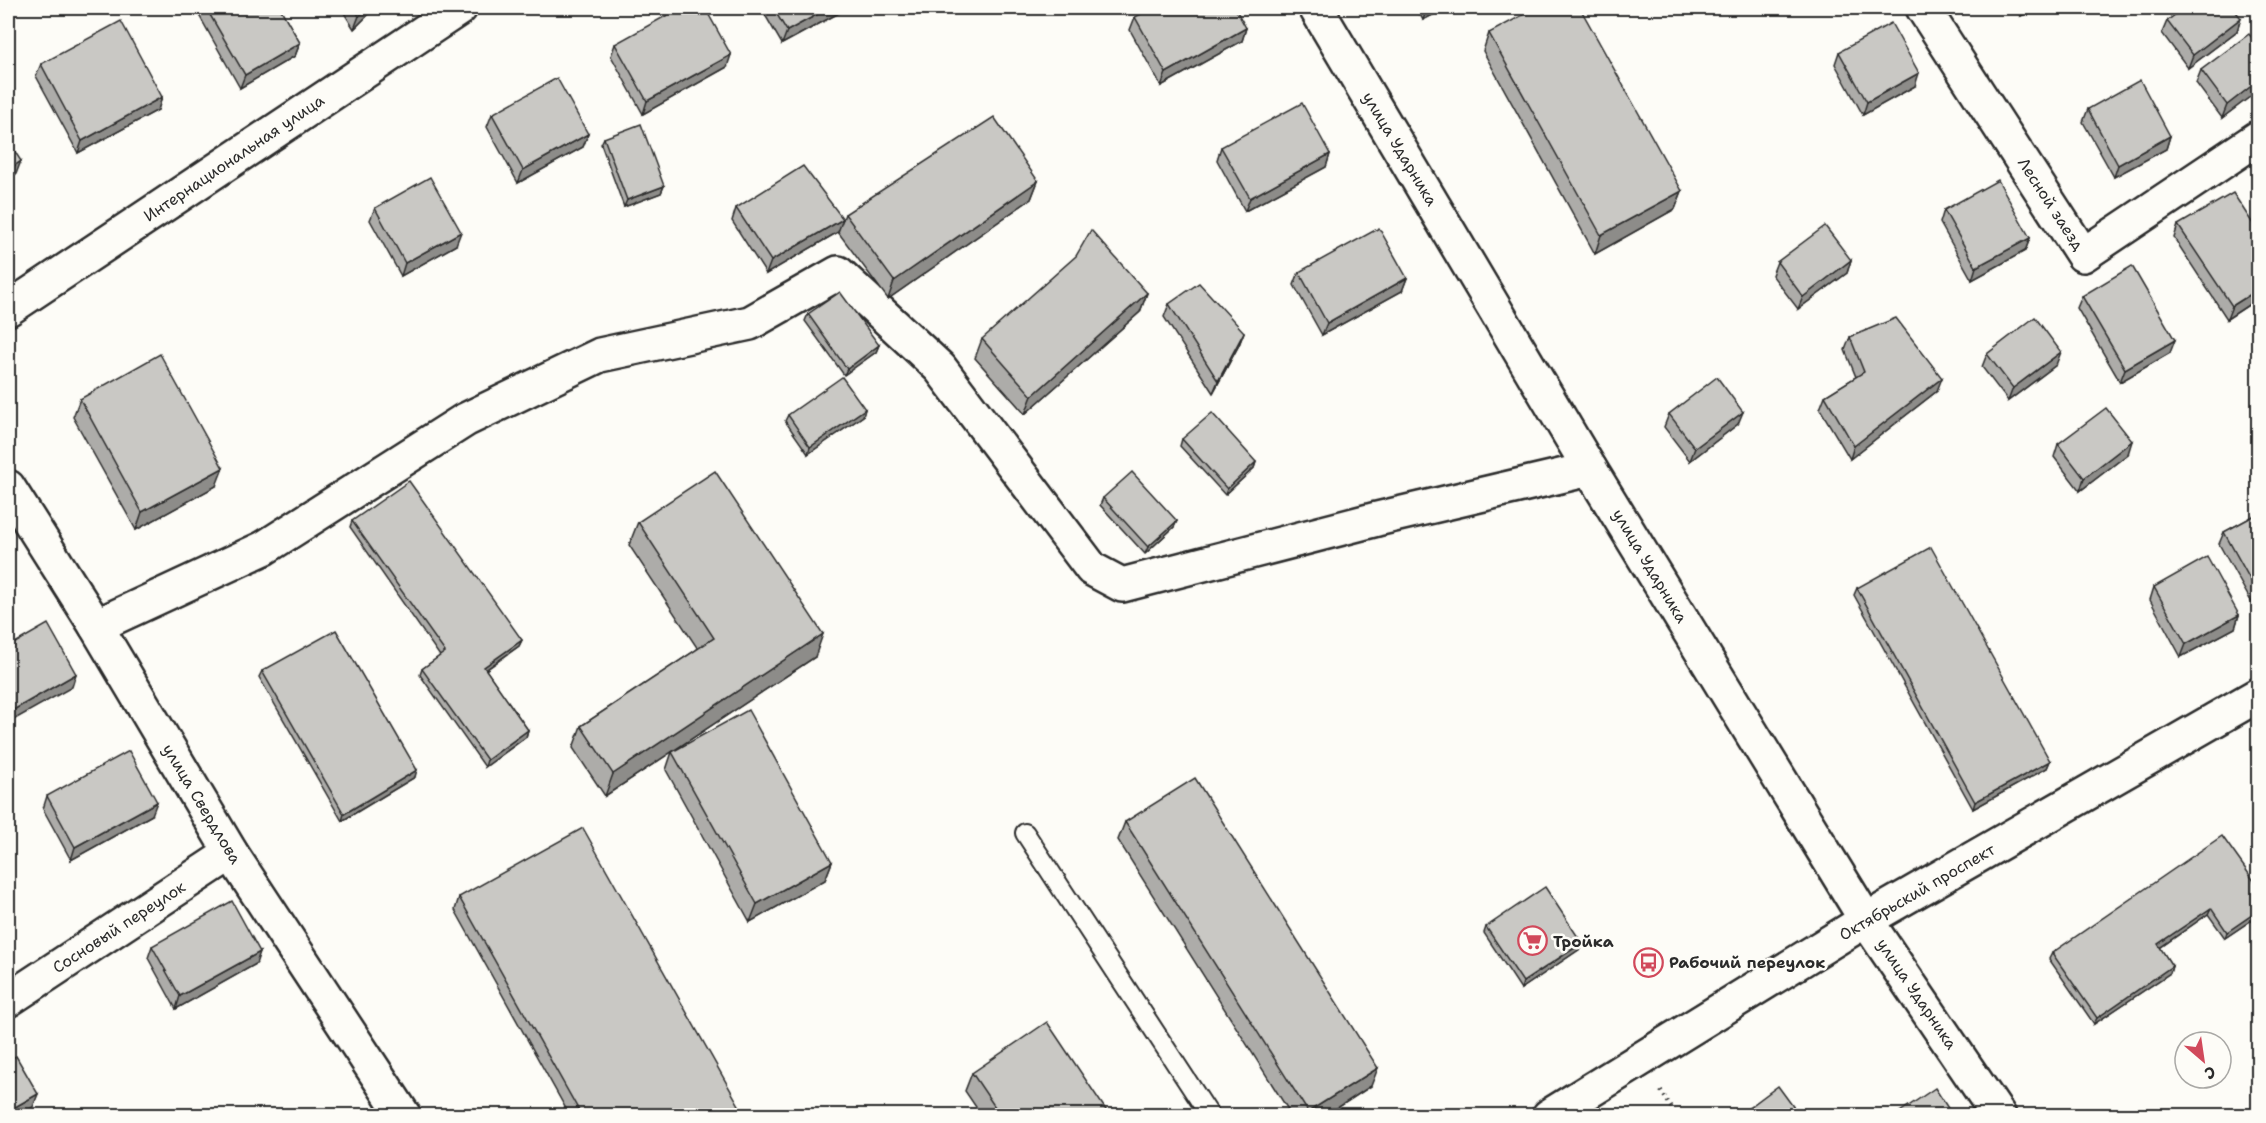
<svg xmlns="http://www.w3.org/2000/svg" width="2266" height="1123" font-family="'Shantell Sans',sans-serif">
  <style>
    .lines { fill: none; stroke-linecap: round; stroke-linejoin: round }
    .lane-casing { stroke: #2b2b2b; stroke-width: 22 }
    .street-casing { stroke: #2b2b2b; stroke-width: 38 }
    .secondary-casing { stroke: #2b2b2b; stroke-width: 38 }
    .path { stroke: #2b2b2b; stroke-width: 4; stroke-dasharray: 1.5 4.5; stroke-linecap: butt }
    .lane { stroke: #fdfcf7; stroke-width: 18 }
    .street { stroke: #fdfcf7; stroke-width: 33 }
    .secondary { stroke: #fdfcf7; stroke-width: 33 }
    .wall { fill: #adaca9; stroke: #2b2b2b; stroke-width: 1.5 }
    .shaded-wall { fill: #8d8c89; stroke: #2b2b2b; stroke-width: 1.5 }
    .building { fill: #c9c8c4; stroke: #2b2b2b; stroke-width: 1.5 }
    .labels { text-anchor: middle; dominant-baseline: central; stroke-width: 5; stroke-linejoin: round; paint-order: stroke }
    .street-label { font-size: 16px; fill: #2b2b2b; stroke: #fdfcf7 }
    .poi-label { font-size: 16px; font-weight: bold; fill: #2b2b2b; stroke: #fdfcf7; text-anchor: start }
  </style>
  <rect width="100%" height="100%" fill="#fdfcf7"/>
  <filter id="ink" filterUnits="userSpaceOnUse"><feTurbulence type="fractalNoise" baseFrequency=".0167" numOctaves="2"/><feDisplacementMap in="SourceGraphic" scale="12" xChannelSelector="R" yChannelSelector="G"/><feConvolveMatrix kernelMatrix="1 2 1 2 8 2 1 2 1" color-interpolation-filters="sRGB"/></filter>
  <g filter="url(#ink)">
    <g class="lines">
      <defs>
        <polyline id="lane" points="1025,833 1210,1116"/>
        <g id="street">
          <polyline points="1316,8 1590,469 1866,920 1999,1116"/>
          <polyline points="1923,8 2083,255 2258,138"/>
          <polyline points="8,309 460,8"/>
          <polyline points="8,487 96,626 231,853 404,1116"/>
          <polyline points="96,626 264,548 465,420 600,355 750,323 838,273 940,368 1092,569 1122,585 1377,519 1590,469"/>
          <polyline points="8,1000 231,853"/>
        </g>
        <polyline id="secondary" points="1549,1116 1866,920 2258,695"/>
      </defs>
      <!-- lane casing -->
      <use href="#lane" class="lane-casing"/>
      <!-- street casing -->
      <use href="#street" class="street-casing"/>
      <!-- secondary casing -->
      <use href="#secondary" class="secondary-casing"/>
      <!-- path -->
      <polyline class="path" points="1661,1091 1677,1116"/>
      <!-- lane -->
      <use href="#lane" class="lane"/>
      <!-- street -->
      <use href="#street" class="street"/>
      <!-- secondary -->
      <use href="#secondary" class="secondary"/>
    </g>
    <!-- wall -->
    <g class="wall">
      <polygon points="195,8 280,8 300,43 295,56 240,88"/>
      <polygon points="341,8 375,8 354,29"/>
      <polygon points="761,8 848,8 782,44"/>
      <polygon points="1416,8 1446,8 1423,20"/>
      <polygon points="2016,8 2036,8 2021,16"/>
      <polygon points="1135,17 1246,28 1242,41 1161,86 1130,30"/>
      <polygon points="2241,18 2237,31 2188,68 2162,33 2167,21"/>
      <polygon points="1489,33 1682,191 1675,209 1595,254 1483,51"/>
      <polygon points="615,44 727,67 643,114 611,56"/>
      <polygon points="2259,47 2259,90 2222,118 2196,83 2201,70"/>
      <polygon points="1839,52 1915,86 1863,115 1835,64"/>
      <polygon points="41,64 162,97 158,110 78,153 36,76"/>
      <polygon points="2088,109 2170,136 2166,149 2114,177 2083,122"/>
      <polygon points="492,114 588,134 583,147 518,183 487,127"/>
      <polygon points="604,138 664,186 661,193 624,207 601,144"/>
      <polygon points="1221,147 1330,154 1326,167 1245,211 1217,160"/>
      <polygon points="1038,181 1031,199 888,299 838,232 766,274 732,221 736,208 843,219 845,214"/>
      <polygon points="375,208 456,245 401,276 370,220"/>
      <polygon points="1944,210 2030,238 2025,251 1972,280 1940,223"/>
      <polygon points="2178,225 2259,233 2259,298 2227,319 2174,238"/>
      <polygon points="1851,260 1847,273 1798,309 1772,275 1777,262"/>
      <polygon points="1299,272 1407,278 1402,291 1322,335 1294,285"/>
      <polygon points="1147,293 1140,312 1025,414 975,358 982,339"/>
      <polygon points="2082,296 2170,353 2120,382 2077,308"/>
      <polygon points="1169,304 1244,332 1239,345 1213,393 1164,317"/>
      <polygon points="808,314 879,345 876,352 844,375 805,321"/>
      <polygon points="1850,337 1937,391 1850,459 1820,409 1825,396 1856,377 1845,350"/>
      <polygon points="1987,354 2056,365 2008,401 1982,367"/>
      <polygon points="80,399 216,486 136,530 73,417"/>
      <polygon points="865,409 863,416 808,454 785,421 788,415"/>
      <polygon points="1669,414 1738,424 1690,461 1664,427"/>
      <polygon points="1182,439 1256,462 1254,468 1225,495 1180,446"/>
      <polygon points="2058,444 2128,454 2080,491 2054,457"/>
      <polygon points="1103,498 1177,521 1174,527 1145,554 1100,505"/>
      <polygon points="2259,513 2259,599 2252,603 2219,544 2224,532"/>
      <polygon points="352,521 522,640 519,646 486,670 528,730 526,737 485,767 420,675 422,669 440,656 350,527"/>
      <polygon points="638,522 815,657 605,796 573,748 581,726 698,649 629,545"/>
      <polygon points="2154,587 2239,615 2235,628 2181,657 2150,600"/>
      <polygon points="1857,588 2050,761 2047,768 1973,809 1854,595"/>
      <polygon points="262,671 415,777 342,821 259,677"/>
      <polygon points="672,752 832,862 825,880 750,922 666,770"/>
      <polygon points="47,796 152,815 71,860 43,809"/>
      <polygon points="1125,822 1371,1086 1325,1116 1292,1116 1118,840"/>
      <polygon points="2259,888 2259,915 2225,938 2208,914 2160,948 2172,966 2170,973 2094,1024 2049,959 2052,953"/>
      <polygon points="459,897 745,1116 570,1116 455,910"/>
      <polygon points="1486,927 1582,943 1580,949 1521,989 1484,933"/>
      <polygon points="152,946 256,964 176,1009 148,958"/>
      <polygon points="972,1073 1110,1116 982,1116 965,1091"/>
    </g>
    <!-- shaded-wall -->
    <g class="shaded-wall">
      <polygon points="368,8 375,8 354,29 359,16"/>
      <polygon points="829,8 848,8 782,44 787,31"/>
      <polygon points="1427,8 1446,8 1423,20"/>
      <polygon points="2024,8 2036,8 2021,16"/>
      <polygon points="2241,18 2237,31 2188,68 2193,55"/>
      <polygon points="1246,28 1242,41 1161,86 1166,73"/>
      <polygon points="300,43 295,56 240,88 245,75"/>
      <polygon points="731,55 727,67 643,114 647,101"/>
      <polygon points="1919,73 1915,86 1863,115 1867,102"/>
      <polygon points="2259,80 2259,90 2222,118 2227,105"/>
      <polygon points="162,97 158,110 78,153 82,141"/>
      <polygon points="588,134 583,147 518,183 523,170"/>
      <polygon points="2170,136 2166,149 2114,177 2118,165"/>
      <polygon points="1330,154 1326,167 1245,211 1250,198"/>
      <polygon points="21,161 16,174 8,180 8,170"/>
      <polygon points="1038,181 1031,199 888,299 894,281"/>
      <polygon points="664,186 661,193 624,207 627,200"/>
      <polygon points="1682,191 1675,209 1595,254 1601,235"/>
      <polygon points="843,219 838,232 766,274 771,261"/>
      <polygon points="461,232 456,245 401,276 405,263"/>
      <polygon points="2030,238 2025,251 1972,280 1976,267"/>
      <polygon points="1851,260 1847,273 1798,309 1803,297"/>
      <polygon points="1407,278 1402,291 1322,335 1327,323"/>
      <polygon points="2259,289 2259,298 2227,319 2232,306"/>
      <polygon points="1147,293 1140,312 1025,414 1032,396"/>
      <polygon points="1244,332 1239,345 1213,393 1218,381"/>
      <polygon points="2175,340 2170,353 2120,382 2125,369"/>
      <polygon points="879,345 876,352 844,375 847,369"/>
      <polygon points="2061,352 2056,365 2008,401 2013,388"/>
      <polygon points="1942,378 1937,391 1850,459 1854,446"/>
      <polygon points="865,409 863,416 808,454 810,447"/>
      <polygon points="1743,412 1738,424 1690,461 1695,448"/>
      <polygon points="2132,441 2128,454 2080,491 2084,478"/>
      <polygon points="1256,462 1254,468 1225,495 1227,489"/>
      <polygon points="223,468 216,486 136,530 142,512"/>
      <polygon points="1177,521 1174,527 1145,554 1148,547"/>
      <polygon points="2259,589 2259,599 2252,603 2256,590"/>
      <polygon points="2239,615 2235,628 2181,657 2186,644"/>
      <polygon points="823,634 815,657 605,796 613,774"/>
      <polygon points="522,640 519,646 481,673 484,667"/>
      <polygon points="76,674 72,687 8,723 8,713"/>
      <polygon points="528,730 526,737 485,767 487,760"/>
      <polygon points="2050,761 2047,768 1973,809 1975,802"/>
      <polygon points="417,770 415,777 342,821 344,814"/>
      <polygon points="157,802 152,815 71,860 75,847"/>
      <polygon points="832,862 825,880 750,922 757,904"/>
      <polygon points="2211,908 2208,914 2155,951 2158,944"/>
      <polygon points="2259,910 2259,915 2225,938 2227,932"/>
      <polygon points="1582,943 1580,949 1521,989 1523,982"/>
      <polygon points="260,952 256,964 176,1009 180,996"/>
      <polygon points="2172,966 2170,973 2094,1024 2097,1018"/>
      <polygon points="1378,1068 1371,1086 1325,1116 1307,1116 1308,1112"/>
      <polygon points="38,1094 33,1107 18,1116 8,1116 8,1111"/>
    </g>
    <!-- building -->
    <g class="building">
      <polygon points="206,8 280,8 300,43 245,75"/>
      <polygon points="354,8 368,8 359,16"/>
      <polygon points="680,8 705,8 731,55 647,101 615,44"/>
      <polygon points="773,8 829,8 787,31"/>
      <polygon points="1153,8 1235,8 1246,28 1166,73 1135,17"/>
      <polygon points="1536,8 1580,8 1682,191 1601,235 1489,33"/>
      <polygon points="2184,8 2233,8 2241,18 2193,55 2167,21"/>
      <polygon points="121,21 162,97 82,141 41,64"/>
      <polygon points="1891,23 1919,73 1867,102 1839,52"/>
      <polygon points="2249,34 2259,47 2259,80 2227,105 2201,70"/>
      <polygon points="557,78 588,134 523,170 492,114"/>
      <polygon points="2140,80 2170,136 2118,165 2088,109"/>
      <polygon points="1302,103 1330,154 1250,198 1221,147"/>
      <polygon points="994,117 1038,181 894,281 845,214"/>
      <polygon points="641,124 664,186 627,200 604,138"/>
      <polygon points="8,141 21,161 8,170"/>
      <polygon points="803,166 843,219 771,261 736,208"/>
      <polygon points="430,177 461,232 405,263 375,208"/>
      <polygon points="1998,180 2030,238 1976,267 1944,210"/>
      <polygon points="2233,193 2259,233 2259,289 2232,306 2178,225"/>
      <polygon points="1825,226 1851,260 1803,297 1777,262"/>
      <polygon points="1379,228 1407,278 1327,323 1299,272"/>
      <polygon points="1091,230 1147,293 1032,396 982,339 1076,256"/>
      <polygon points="2132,266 2175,340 2125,369 2082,296"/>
      <polygon points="1199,283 1244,332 1218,381 1169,304"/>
      <polygon points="840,292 879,345 847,369 808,314"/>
      <polygon points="2035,317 2061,352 2013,388 1987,354"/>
      <polygon points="1896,318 1942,378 1854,446 1825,396 1864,372 1850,337"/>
      <polygon points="160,354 223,468 142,512 80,399"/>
      <polygon points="842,377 865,409 810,447 788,415"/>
      <polygon points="1717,377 1743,412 1695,448 1669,414"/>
      <polygon points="2106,408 2132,441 2084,478 2058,444"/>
      <polygon points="1212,413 1256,462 1227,489 1182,439"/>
      <polygon points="715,471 823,634 613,774 581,726 714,638 638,522"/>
      <polygon points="1132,472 1177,521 1148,547 1103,498"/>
      <polygon points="409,481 522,640 484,667 528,730 487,760 422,669 445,652 352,521"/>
      <polygon points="2259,513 2259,589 2256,590 2224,532"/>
      <polygon points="1931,547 2050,761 1975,802 1857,588"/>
      <polygon points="2207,557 2239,615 2186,644 2154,587"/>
      <polygon points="48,624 76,674 8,713 8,647"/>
      <polygon points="336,630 417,770 344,814 262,671"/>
      <polygon points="748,710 832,862 757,904 672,752"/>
      <polygon points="129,751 157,802 75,847 47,796"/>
      <polygon points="1195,778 1378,1068 1308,1112 1125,822"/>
      <polygon points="583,828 745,1116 582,1116 459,897"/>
      <polygon points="2222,836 2259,888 2259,910 2227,932 2211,908 2158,944 2172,966 2097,1018 2052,953"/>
      <polygon points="1545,887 1582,943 1523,982 1486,927"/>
      <polygon points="232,901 260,952 180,996 152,946"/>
      <polygon points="1047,1022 1110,1116 1001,1116 972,1073"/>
      <polygon points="16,1056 38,1094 8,1111 8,1060"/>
      <polygon points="1778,1086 1800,1116 1744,1116 1742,1113"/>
      <polygon points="1935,1088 1953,1116 1894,1116"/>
    </g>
  </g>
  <!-- icons -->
  <defs>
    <symbol id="supermarket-ring" viewBox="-11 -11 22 22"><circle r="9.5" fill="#fdfcf7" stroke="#d1495b" stroke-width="1.5"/><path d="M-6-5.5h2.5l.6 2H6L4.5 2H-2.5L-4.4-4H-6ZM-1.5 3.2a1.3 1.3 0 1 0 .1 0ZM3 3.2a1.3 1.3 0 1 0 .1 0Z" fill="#d1495b"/></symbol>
    <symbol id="bus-ring" viewBox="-11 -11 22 22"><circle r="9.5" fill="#fdfcf7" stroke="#d1495b" stroke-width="1.5"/><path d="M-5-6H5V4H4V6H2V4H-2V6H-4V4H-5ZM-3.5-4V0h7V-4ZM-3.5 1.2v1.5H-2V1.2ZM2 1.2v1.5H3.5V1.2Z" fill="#d1495b"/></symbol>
  </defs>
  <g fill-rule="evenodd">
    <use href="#supermarket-ring" x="1516" y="924" width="33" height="33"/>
    <use href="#bus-ring" x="1632" y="946" width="33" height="33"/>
  </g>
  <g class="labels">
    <!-- street labels -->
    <g class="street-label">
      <text transform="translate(1400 149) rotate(59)">улица Ударника</text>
      <text transform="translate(234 158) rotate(-34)">Интернациональная улица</text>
      <text transform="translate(2051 204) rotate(57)">Лесной заезд</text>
      <text transform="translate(1650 566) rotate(59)">улица Ударника</text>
      <text transform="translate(202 804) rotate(59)">улица Свердлова</text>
      <text transform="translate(1917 892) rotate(-30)">Октябрьский проспект</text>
      <text transform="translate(119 927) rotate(-33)">Сосновый переулок</text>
      <text transform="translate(1917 994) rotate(56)">улица Ударника</text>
    </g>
    <!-- poi labels -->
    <g class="poi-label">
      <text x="1553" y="941">Тройка</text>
      <text x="1669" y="962">Рабочий переулок</text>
    </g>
  </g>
  <!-- margin -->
  <rect width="2266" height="1123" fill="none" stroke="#fdfcf7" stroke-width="30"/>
  <rect x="15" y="15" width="2236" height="1093" fill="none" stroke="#2b2b2b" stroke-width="2" filter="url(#ink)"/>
  <!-- north arrow -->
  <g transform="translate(2203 1060) rotate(151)"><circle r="28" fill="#fdfcf7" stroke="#a9a8a5" stroke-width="1.5"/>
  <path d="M0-4.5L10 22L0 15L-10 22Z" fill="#d1495b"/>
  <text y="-9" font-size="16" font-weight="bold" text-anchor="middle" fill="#2b2b2b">С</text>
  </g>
</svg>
